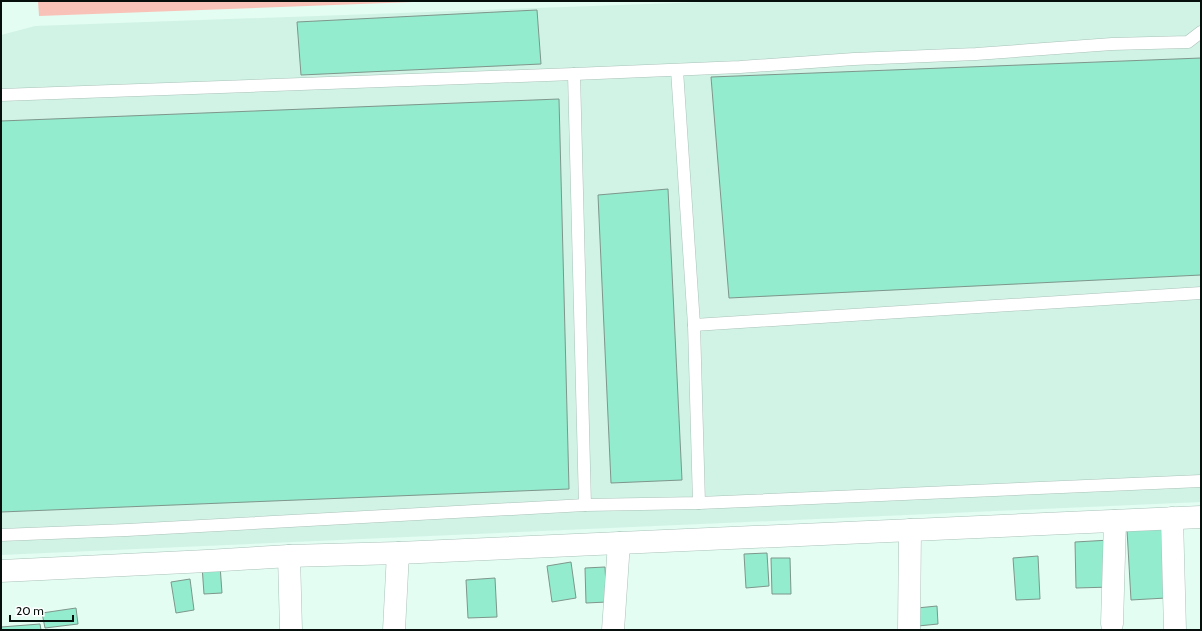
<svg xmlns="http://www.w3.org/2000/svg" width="1202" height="631" font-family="Cabin,sans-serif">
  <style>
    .built { fill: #d1f3e6 }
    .green { fill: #f9c2b8 }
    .building { fill: #92eccd; stroke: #7e968c }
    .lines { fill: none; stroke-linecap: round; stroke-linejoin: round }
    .service-casing { stroke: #a9c2b8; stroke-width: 13 }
    .minor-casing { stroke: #a9c2b8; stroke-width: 23 }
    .service { stroke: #fff; stroke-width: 12 }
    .minor { stroke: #fff; stroke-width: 22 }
  </style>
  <rect width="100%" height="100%" fill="#e3fdf3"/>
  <!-- built -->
  <polygon class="built" points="732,1 1201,1 1201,502 1,555 1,35 35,26"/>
  <!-- green -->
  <polygon class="green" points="38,1 440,1 39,16"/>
  <!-- building -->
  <g class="building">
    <polygon points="537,10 541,64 301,75 297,22"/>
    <polygon points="1201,58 1201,275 729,298 711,77"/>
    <polygon points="559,99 569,489 1,512 1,121"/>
    <polygon points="668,189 682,480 611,483 598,195"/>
    <polygon points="1162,528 1166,598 1131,600 1127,530"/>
    <polygon points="1110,540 1112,587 1076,588 1075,542"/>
    <polygon points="767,553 769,586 746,588 744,554"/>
    <polygon points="1038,556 1040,599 1016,600 1013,558"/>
    <polygon points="771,558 790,558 791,594 772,594"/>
    <polygon points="571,562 576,598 552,602 547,566"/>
    <polygon points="220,565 222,593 204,594 202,566"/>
    <polygon points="605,567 607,602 586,603 585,568"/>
    <polygon points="495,578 497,617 468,618 466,580"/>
    <polygon points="190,579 194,610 176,613 171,582"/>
    <polygon points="937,606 938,624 918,626 917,608"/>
    <polygon points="76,608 78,624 45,628 42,613"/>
    <polygon points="40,624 41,630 1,630 1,627"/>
  </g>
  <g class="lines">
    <defs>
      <g id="service">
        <polyline points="677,70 694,325 699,503"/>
        <polyline points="574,74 585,505"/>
        <polyline points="1,95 574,74 740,67 854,59 976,54 1112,44 1188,42 1201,32"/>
        <polyline points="694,325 1201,293"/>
        <polyline points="1,535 127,530 585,505 699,503 1201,481"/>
      </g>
      <g id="minor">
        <polyline points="1172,518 1175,630"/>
        <polyline points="289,556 291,630"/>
        <polyline points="1,571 207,561 289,556 398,553 1201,517"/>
        <polyline points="1112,624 1115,521"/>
        <polyline points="394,630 398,553"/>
        <polyline points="613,630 619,543"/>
        <polyline points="909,630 910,530"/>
      </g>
    </defs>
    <!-- service casing -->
    <use href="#service" class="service-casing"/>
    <!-- minor casing -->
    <use href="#minor" class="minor-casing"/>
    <!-- service -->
    <use href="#service" class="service"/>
    <!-- minor -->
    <use href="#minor" class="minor"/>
  </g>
  <!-- border -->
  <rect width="1202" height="631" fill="none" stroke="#060f0b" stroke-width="4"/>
  <!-- scale -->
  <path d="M10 615v6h63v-6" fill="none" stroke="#060f0b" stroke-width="2"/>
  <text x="16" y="615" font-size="12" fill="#060f0b" stroke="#ffffff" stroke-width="3" paint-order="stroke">20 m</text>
</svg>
